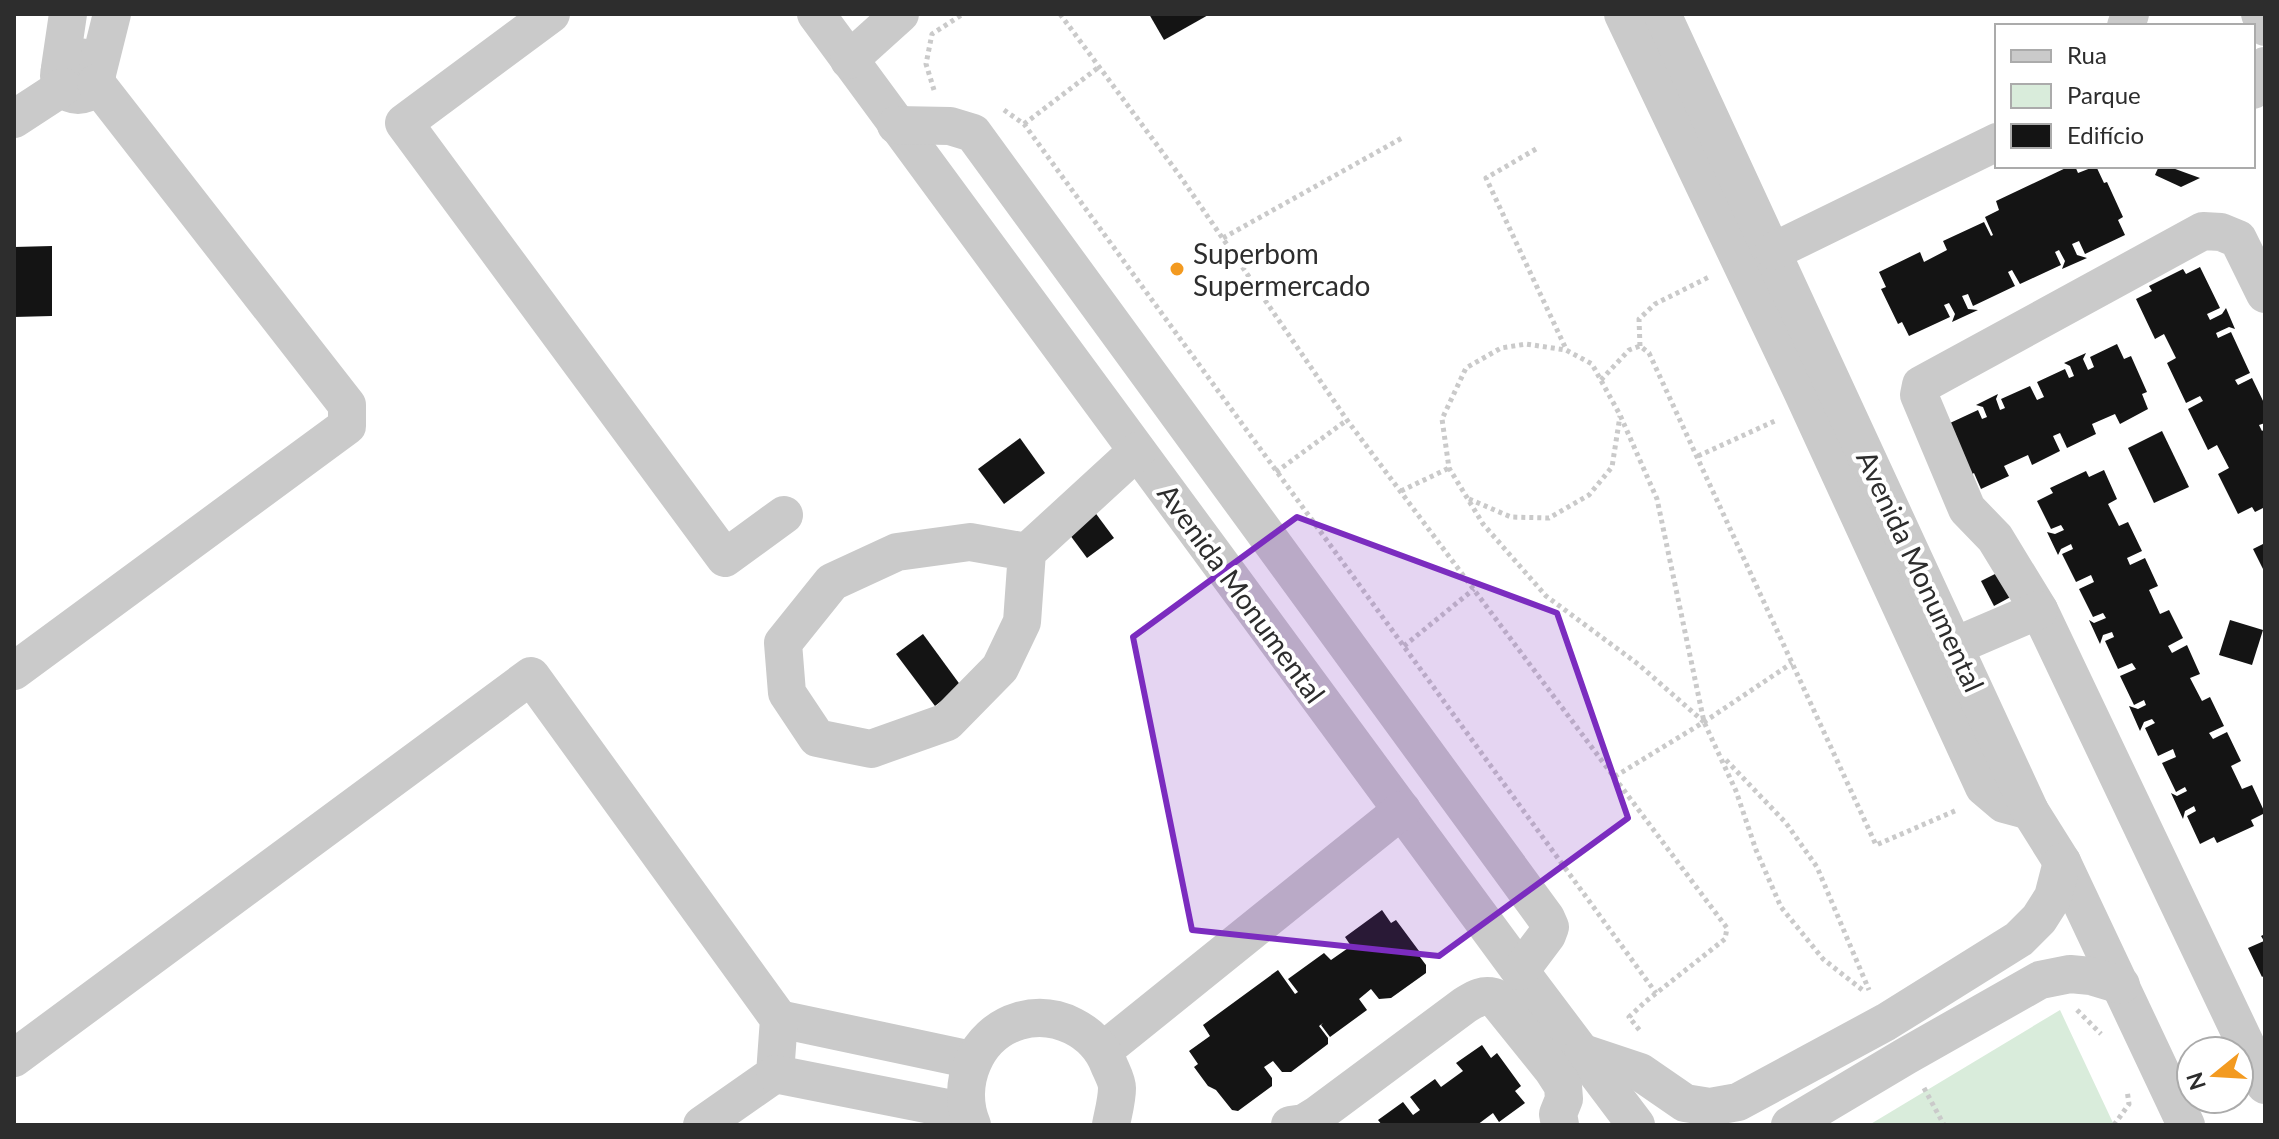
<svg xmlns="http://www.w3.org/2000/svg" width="2279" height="1139" font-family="Lato,sans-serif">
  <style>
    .green { fill: #d9ecdb }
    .building { fill: #141414 }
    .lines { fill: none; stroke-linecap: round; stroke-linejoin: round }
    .path { stroke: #cacaca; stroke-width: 5; stroke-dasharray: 4 4; stroke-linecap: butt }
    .minor { stroke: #cacaca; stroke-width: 38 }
    .marked { fill: #7b2cbf; fill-opacity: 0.2; stroke: #7b2cbf; stroke-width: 6; stroke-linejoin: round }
    .poi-dot { fill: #f39a20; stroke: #fff; stroke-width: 3 }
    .labels { text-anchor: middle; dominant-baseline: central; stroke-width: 8; stroke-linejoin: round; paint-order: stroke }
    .poi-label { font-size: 28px; fill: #2d2d2d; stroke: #fff; text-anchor: start }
    .street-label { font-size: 28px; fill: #2d2d2d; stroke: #fff }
  </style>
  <rect width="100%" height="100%" fill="#fff"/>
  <!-- green -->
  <polygon class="green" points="2060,1010 2114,1125 1869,1125"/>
  <!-- building -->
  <g class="building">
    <polygon points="1149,14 1210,14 1164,40"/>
    <polygon points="2070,166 2075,166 2078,173 2096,166 2104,183 2107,182 2123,217 2118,220 2125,235 2085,254 2079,241 2072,244 2077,255 2087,258 2062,269 2065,261 2059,250 2055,252 2061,265 2020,284 2012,270 2008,272 2015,286 1973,306 1968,294 1962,296 1968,309 1978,310 1952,322 1955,314 1949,303 1944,305 1950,317 1909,336 1902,322 1898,324 1881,289 1886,287 1879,272 1920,252 1924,262 1947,250 1943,241 1984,222 1991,236 1993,235 1985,217 1999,210 1996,201"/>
    <polygon points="2159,166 2167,166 2200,178 2181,187 2155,175"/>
    <polygon points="52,246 52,316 14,317 14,247"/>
    <polygon points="2200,267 2220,308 2207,314 2210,320 2222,314 2226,308 2235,329 2229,327 2216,333 2218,338 2231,332 2250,373 2235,380 2238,385 2252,378 2265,405 2265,423 2259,425 2262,431 2265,429 2265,507 2255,512 2252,507 2238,514 2218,474 2229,468 2217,445 2208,450 2188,409 2203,401 2200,396 2186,403 2167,363 2176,358 2164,334 2155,339 2136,299 2152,291 2149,286 2183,269 2186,274"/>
    <polygon points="2117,344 2124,359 2131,356 2147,392 2142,394 2148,409 2120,424 2115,414 2092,424 2096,434 2067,448 2060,433 2053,436 2060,451 2032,465 2028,455 2004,466 2009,476 1981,489 1974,473 1967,477 1950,423 1978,410 1982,419 1987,417 1983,407 1976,405 1998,394 1996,399 2000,410 2005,408 2001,399 2030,386 2037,400 2044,397 2037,382 2065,369 2069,378 2074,376 2070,366 2064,363 2086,353 2083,359 2088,370 2094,367 2090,357"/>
    <polygon points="2162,431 2189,487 2154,503 2128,448"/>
    <polygon points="1020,438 1045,473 1004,504 978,469"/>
    <polygon points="2104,470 2117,499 2108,504 2119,526 2128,522 2142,551 2127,558 2130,565 2145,558 2158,586 2149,590 2160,614 2169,610 2183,638 2168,646 2172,653 2187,645 2200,674 2190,678 2202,701 2210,697 2224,726 2209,733 2213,739 2227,732 2241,761 2231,766 2242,789 2252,785 2265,813 2251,820 2254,826 2217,843 2214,837 2200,844 2187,816 2196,811 2194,806 2185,811 2183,819 2171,793 2177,796 2187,791 2185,787 2176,792 2162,763 2176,757 2173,749 2158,756 2145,728 2155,723 2152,719 2144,722 2140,731 2129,706 2138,709 2146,705 2144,700 2134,705 2120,676 2136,669 2132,663 2118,669 2105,641 2114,637 2112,632 2103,635 2100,644 2089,620 2094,623 2106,618 2103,613 2093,617 2079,589 2094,582 2091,575 2076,582 2062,554 2073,549 2071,544 2061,549 2058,555 2047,532 2055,534 2064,530 2061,525 2051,529 2037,501 2053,493 2050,488 2086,471 2089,477"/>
    <polygon points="1091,507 1114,538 1087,558 1064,527"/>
    <polygon points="2265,543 2265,573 2253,549"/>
    <polygon points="2005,569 2016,594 1994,606 1981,581"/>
    <polygon points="2230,620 2263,630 2252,665 2219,655"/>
    <polygon points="923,634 961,686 935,706 896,654"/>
    <polygon points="1382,910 1391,923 1396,920 1419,951 1417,953 1426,965 1426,973 1391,998 1379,999 1371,989 1359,999 1367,1010 1330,1037 1321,1025 1323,1023 1319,1026 1328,1038 1328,1044 1291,1072 1282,1072 1273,1061 1264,1067 1272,1078 1272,1086 1238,1111 1232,1110 1216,1090 1208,1086 1194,1067 1198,1064 1189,1051 1210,1036 1203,1025 1278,970 1295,994 1298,992 1288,979 1324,953 1331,960 1351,946 1345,937"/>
    <polygon points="2265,934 2265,975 2262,977 2248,948 2264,941 2261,936"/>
    <polygon points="1482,1045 1491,1058 1497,1053 1521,1086 1515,1091 1525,1103 1499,1122 1493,1113 1477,1125 1382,1125 1378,1120 1403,1102 1413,1115 1420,1110 1410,1097 1435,1079 1441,1087 1463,1071 1456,1063"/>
  </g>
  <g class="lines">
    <!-- path -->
    <g class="path">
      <polyline points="1060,14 1180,176 1347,420 1614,777 1704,722 1792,663"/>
      <polyline points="934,90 926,64 932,34 963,14"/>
      <polyline points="1004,110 1024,124 1656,993"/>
      <polyline points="1024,124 1099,67"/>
      <polyline points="1536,149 1486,178 1566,349"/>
      <polyline points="1223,238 1402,138"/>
      <polyline points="1640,346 1639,319 1655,304 1711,276"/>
      <polyline points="1601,380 1629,350 1640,346 1649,353 1876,845 1957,810"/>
      <polyline points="1698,456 1777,420"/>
      <polyline points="1276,472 1347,420"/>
      <polyline points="1401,491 1449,468"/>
      <polyline points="1469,499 1511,517 1549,518 1589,495 1612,467 1620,416"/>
      <polyline points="1404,646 1474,589"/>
      <polyline points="1704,722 1638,664 1546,596 1483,524 1449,468 1442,419 1466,368 1501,348 1526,344 1566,350 1592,364 1620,415 1657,499 1704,722 1736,791 1756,850 1781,907 1823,959 1865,992"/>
      <polyline points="1726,760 1786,823 1817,867 1869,990"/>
      <polyline points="1614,777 1727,928 1725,939 1645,1002 1629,1017 1641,1032"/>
      <polyline points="2077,1010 2101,1034"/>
      <polyline points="1924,1088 1944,1125"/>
      <polyline points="2114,1125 2129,1104 2127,1090"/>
    </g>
    <!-- minor -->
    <g class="minor">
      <polyline points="551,14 404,123 725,558 784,515"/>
      <polyline points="816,14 1520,971 1636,1125"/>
      <polyline points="1623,14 1802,391 1984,787 2004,804 2030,811"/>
      <polyline points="1662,14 2030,811 2062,862 2186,1125"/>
      <polyline points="2260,14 2265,27"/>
      <polyline points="2126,26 2130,14"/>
      <circle cx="78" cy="76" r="19"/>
      <polyline points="849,60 900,14"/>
      <polyline points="60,68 68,14"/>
      <polyline points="97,74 112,14"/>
      <polyline points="2253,90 2264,71 2265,66"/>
      <polyline points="14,119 63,87"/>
      <polyline points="896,125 950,126 973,133 1546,918 1550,927 1547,935 1520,971"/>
      <polyline points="1774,251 1997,142"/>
      <polyline points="2265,294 2238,239 2221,232 2203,231 1921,385 1919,395 1967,509 1995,538 2039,610 2265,1085"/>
      <polyline points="1027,552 970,542 897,552 832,582 783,643 787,693 817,738 871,749 947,722 1000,668 1022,622 1027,552 1137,451"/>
      <polyline points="1955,646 2039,610"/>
      <polyline points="14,671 347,426 347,405 96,83"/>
      <polyline points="779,1019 972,1060"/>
      <polyline points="1104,1050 1402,810"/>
      <polyline points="1583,1053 1640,1072 1685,1103 1710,1107 1738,1102 1886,1022 2019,939 2039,919 2053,897 2062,862"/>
      <polyline points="14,1058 531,676 779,1019 775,1074 702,1125"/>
      <polyline points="775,1074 967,1112"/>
      <path d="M972,1125C955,1085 975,1034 1019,1021C1056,1010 1096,1031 1109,1065C1112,1072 1117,1081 1117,1088C1117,1100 1113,1114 1111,1125"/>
      <path d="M1290,1125L1304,1123L1317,1115L1465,1005C1475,999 1482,994 1494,997L1552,1069L1563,1086L1564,1099L1558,1114L1560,1125"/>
      <polyline points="1790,1125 1906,1056 2040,980 2070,974 2091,976 2121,985"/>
    </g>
  </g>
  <!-- marked area -->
  <path class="marked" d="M1297,517L1557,613L1628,818L1439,956L1192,930L1133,637Z"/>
  <!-- markers -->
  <circle class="poi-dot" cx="1177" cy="269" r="8"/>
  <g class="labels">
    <!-- poi labels -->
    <g class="poi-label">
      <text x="1193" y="253">Superbom<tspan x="1193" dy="32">Supermercado</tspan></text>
    </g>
    <!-- street labels -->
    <g class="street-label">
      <text transform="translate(1921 571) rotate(65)">Avenida Monumental</text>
      <text transform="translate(1242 593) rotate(54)">Avenida Monumental</text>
    </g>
  </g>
  <!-- border -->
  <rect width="2279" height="1139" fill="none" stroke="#2d2d2d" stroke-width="32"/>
  <!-- legend -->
  <rect x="1995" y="24" width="260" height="144" fill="#ffffff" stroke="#ababab" stroke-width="2"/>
  <rect x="2011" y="50" width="40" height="12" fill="#cacaca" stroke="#ababab" stroke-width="2"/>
  <text x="2067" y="64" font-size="24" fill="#2d2d2d">Rua</text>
  <rect x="2011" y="84" width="40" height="24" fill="#d9ecdb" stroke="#ababab" stroke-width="2"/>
  <text x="2067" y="104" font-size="24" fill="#2d2d2d">Parque</text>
  <rect x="2011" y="124" width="40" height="24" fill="#141414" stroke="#ababab" stroke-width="2"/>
  <text x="2067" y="144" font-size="24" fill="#2d2d2d">Edifício</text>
  <!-- north arrow -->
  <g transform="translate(2215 1075) rotate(252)"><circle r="38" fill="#ffffff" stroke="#ababab" stroke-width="2"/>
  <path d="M0-6L14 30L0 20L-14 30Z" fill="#f39a20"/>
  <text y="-12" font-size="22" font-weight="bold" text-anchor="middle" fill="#2d2d2d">N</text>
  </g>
</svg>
